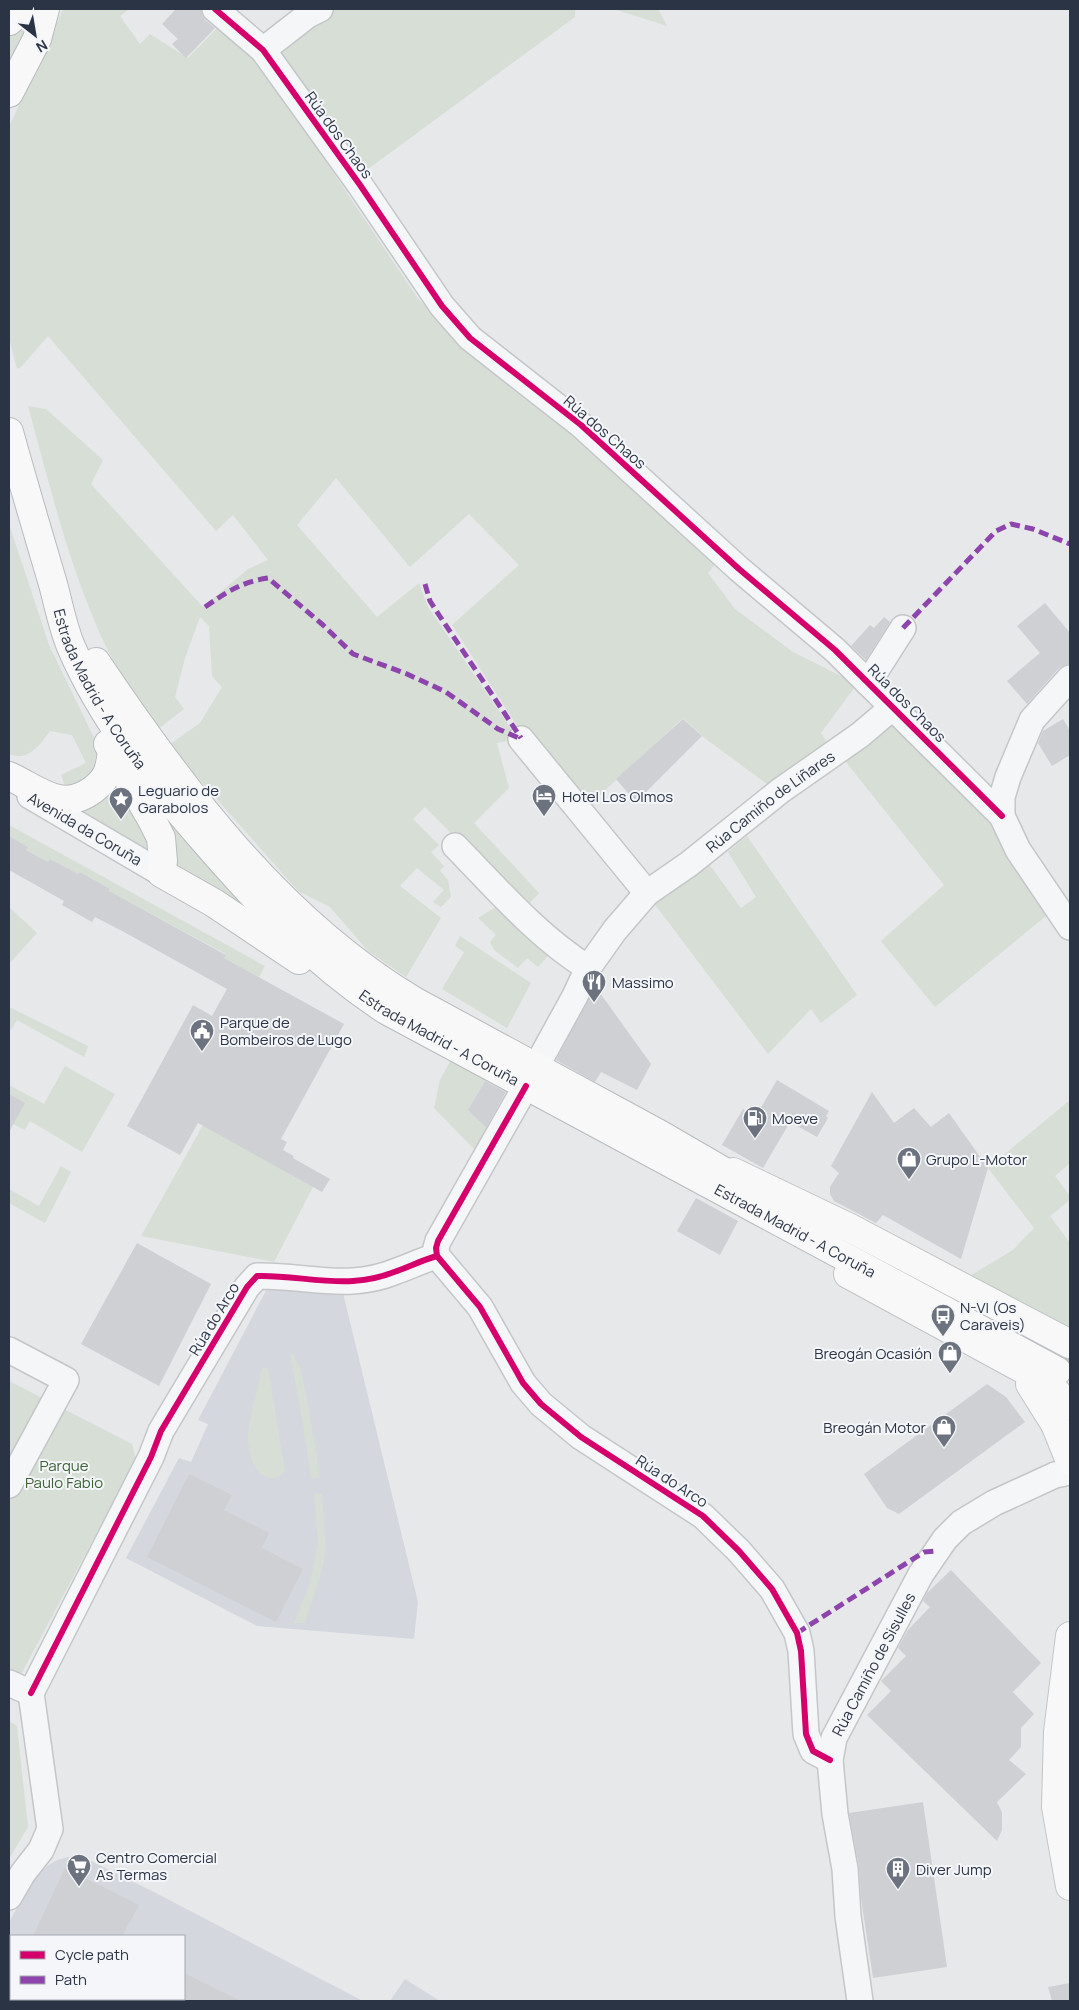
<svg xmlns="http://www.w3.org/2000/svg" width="1079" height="2010" font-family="Manrope,sans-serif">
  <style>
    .built { fill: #d4d7dd; fill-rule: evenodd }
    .green { fill: #d6ded6 }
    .building { fill: #ced0d3 }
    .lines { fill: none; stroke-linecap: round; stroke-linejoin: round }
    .highway-tunnel { stroke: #c1c4c9; stroke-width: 28; stroke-dasharray: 28 14; stroke-linecap: butt }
    .minor-casing { stroke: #c4c6c8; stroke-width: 28 }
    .major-casing { stroke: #c2c5c8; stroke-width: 30 }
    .highway-casing { stroke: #b8bbbf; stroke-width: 30 }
    .minor { stroke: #f5f6f7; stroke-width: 25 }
    .major { stroke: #f8f8f8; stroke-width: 28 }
    .highway { stroke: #f8f8f8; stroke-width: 28 }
    .quiet { stroke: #8e44ad; stroke-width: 5; stroke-dasharray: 10 5; stroke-linecap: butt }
    .cycleway-casing { stroke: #f4f6f9; stroke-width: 9 }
    .cycleway { stroke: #d6006c; stroke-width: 6 }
    .labels { text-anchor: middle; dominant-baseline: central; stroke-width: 4; stroke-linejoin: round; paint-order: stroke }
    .street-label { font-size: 15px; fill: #2b3445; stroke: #f4f6f9 }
    .poi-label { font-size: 15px; fill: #2b3445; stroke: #f4f6f9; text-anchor: start }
    .park-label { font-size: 15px; fill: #3f6138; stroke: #f4f6f9 }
  </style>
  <rect width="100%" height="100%" fill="#e6e8ea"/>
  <!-- built -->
  <g class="built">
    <polygon points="270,1283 342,1289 418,1602 414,1639 257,1626 126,1558 179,1458 191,1462 208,1424 198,1420"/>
    <path d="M72,1856L85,1858L154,1892L363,2001H9V1922L35,1878L47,1866L57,1860ZM11,1936H184V1999H11Z"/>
    <polygon points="405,1979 440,2001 390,2001"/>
  </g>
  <!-- green -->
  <g class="green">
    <path d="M63,9H129L120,16L140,44L150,34L188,58L222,23L258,61L419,300L720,558L708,573L735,609L793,652L857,684L821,733L830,747L771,787L706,739L683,718L587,807L521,732L452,625L519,565L469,514L410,567L336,478L297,525L377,617L419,583L428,607L514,733L513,740L497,743L509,788L474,823L539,893L525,908L425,807L413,819L439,845L431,852L444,866L440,871L448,880L451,897L441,907L433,902L444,890L417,868L400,886L441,918L406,977L368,951L330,907L298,891L169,745L200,723L222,687L212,676L209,626L200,617L185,658L175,697L184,709L158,729C147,714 134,699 125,683C76,597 54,501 28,406L46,409L103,460L91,484L203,607L248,569L268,560L233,515L216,531L48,336L21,367L17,369L9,337V127Z"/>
    <polygon points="334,9 575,9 575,17 368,169 273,53 308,22"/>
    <polygon points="614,9 658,9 667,26"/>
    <polygon points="33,11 9,80 9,26"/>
    <path d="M9,524L49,645L96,742C97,767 93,782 66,789L61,775L86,763L72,735L50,731C40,745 28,762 9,754Z"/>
    <polygon points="893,713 984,812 1046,916 935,1007 881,941 944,885 842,757"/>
    <polygon points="117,776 149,841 149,850 145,854 77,813 99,800"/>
    <polygon points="158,807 225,886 249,911 177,872"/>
    <polygon points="9,825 265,966 259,977 224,958 226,954 109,891 110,889 80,872 78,874 50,859 48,862 26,850 28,847 9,836"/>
    <polygon points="747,836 857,995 821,1023 811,1009 768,1054 650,898 709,864 741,908 756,897 728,852"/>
    <polygon points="502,903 554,949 538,967 527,958 518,968 494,950 490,942 496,935 478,918"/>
    <polygon points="9,907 37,933 9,964"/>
    <polygon points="460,936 531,983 507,1028 442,989 464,952 455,946"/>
    <polygon points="9,1007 88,1046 84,1057 17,1020 11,1030 9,1029"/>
    <polygon points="452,1058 487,1077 468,1110 490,1133 478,1153 434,1108 440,1080"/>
    <polygon points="65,1066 115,1094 82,1152 30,1121 25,1130 9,1122 9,1085 44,1104"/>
    <polygon points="1070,1100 1070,1163 1055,1176 1070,1196 1070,1200 1050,1216 1070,1243 1070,1334 968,1277 1013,1250 1034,1228 988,1168"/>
    <polygon points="203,1125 313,1187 274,1262 141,1236"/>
    <polygon points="61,1166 71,1172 45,1223 9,1203 9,1189 39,1206"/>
    <polygon points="290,1353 293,1354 301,1369 311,1421 320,1477 311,1479 302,1419"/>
    <path d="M268,1367L285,1471C282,1476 278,1478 273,1478C253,1480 247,1446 248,1432C251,1412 257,1391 261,1371L263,1368Z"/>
    <polygon points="9,1381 132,1444 136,1459 9,1697"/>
    <polygon points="314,1493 322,1494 326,1549 322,1570 305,1623 294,1623 309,1586 318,1545"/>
    <polygon points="9,1721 17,1726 28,1827 9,1859"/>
  </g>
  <!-- building -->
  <g class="building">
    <polygon points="176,9 201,9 202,14 205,20 215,28 186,58 172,44 178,39 162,24"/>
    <polygon points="1045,603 1070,633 1070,664 1065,665 1059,668 1027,704 1007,681 1040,653 1017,626"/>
    <polygon points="884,617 890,622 866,660 851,646 870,625 874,628"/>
    <polygon points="683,719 702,736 636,802 616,779"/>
    <polygon points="1063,719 1070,731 1070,755 1052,766 1038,743 1043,731"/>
    <polygon points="9,836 28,847 26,850 48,862 50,859 78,874 80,872 110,889 109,891 226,955 224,958 344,1024 281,1139 287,1142 283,1150 294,1156 293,1158 330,1179 322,1192 198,1123 180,1155 127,1126 193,1005 212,1016 227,989 124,932 95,917 92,922 62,905 64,901 9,870"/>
    <polygon points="595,986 651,1064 637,1090 601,1072 595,1082 556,1060"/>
    <polygon points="777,1080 829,1111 826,1116 828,1118 817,1137 790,1122 763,1168 722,1145 743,1109 756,1116"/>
    <polygon points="485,1081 506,1092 486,1128 468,1110"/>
    <polygon points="872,1092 894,1123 914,1108 931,1127 949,1113 988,1168 961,1259 883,1215 876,1223 834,1201 830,1194 830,1187 839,1173 831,1166"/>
    <polygon points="9,1094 25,1103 9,1132"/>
    <polygon points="696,1198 738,1221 720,1255 677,1231"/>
    <polygon points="137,1243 211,1284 159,1386 81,1344"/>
    <polygon points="987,1384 1006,1397 1025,1422 899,1514 887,1508 864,1474"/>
    <polygon points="189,1474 232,1495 224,1510 269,1533 262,1548 303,1569 276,1622 147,1557"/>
    <polygon points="951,1570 1041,1663 1013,1692 1034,1714 1021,1728 1021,1747 1009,1760 1026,1774 997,1802 1002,1812 1002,1830 997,1841 867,1715 891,1691 881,1681 906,1656 898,1648 908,1630 930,1607 923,1601 927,1593"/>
    <polygon points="923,1802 947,1967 873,1978 861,1898 859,1867 849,1813"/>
    <polygon points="65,1868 139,1905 122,1936 33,1936"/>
    <polygon points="184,1973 241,2001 184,2001"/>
    <polygon points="1070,1983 1070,2001 1052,2001 1048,1987"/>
  </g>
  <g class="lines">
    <!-- highway-tunnel -->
    <polyline class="highway-tunnel" points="1064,1360 1070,1363"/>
    <defs>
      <g id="minor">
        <polyline points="215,9 263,50 360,185 442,306 470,338 581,425 739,569 835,650 1002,816"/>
        <polyline points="263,50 308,15 320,9"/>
        <polyline points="1070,678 1032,720 1008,777 1002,797 1002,816 1018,850 1070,927"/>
        <polyline points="868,683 903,628"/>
        <polyline points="521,739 647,893"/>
        <path id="s1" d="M30,796L161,873"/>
        <path d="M455,846C497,889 537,936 588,968"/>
        <path id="s2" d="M536,1067L575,996L588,968L615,930L647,893L689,864L780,791L860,735L893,707"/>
        <polyline points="526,1086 438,1241 436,1248 437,1256 480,1307 523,1383 541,1404 581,1437 703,1516 739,1551 772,1589 797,1633 801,1651 806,1734 813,1751 830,1760"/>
        <polyline points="9,1350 66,1380 9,1485"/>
        <polyline points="9,1683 31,1693"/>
        <path d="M31,1693L151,1457L161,1431L247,1287L257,1276C289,1275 321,1283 353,1281C367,1280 382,1277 394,1272C409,1267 422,1260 437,1256"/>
        <polyline points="9,1897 23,1873 41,1850 50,1829 31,1693"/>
        <path id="s3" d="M860,2001L848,1916L845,1869L835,1814L830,1760L834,1738L921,1574L945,1539L961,1523L994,1503L1055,1475L1070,1472"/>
      </g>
      <g id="major">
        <polyline points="733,1172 850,1228 1070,1344"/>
        <polyline points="848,1274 1043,1380 1052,1387 1068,1406"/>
        <polyline points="1030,1384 1055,1424 1070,1461"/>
        <polyline points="1070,1636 1058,1732 1056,1807 1070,1886"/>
      </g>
      <g id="highway">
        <polyline points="9,21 23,9"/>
        <polyline points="9,93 37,39 45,9"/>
        <path id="s4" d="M9,432C23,483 38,533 53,584C59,606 63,629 72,649C103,720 152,781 202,838C259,904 313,962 386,1010L1057,1371"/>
        <path d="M96,662C182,790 280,921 414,1001L661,1135L754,1189"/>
        <polyline points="108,744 152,820 161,838 163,861 161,873 214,903 299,960"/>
        <path d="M9,776C25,783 40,795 58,799C77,803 98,790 107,774C110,767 111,759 112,751"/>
      </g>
    </defs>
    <!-- minor casing -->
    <use href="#minor" class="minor-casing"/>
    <!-- major casing -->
    <use href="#major" class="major-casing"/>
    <!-- highway casing -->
    <use href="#highway" class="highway-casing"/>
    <!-- minor -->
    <use href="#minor" class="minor"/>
    <!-- major -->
    <use href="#major" class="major"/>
    <!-- highway -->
    <use href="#highway" class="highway"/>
    <!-- quiet -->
    <g class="quiet">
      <polyline points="425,584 430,601 439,615 521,738"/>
      <path d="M205,607C227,592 241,582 268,578L323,625L353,654L407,674L446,692L498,729L521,739"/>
      <polyline points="903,628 996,531 1011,524 1033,529 1070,544"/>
      <polyline points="797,1633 924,1552 936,1551"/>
    </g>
    <defs>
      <g id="cycleway">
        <polyline points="215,9 263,50 360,185 442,306 470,338 581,425 739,569 835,650 1002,816"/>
        <polyline points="526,1086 438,1241 436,1248 437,1256 480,1307 523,1383 541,1404 581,1437 703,1516 739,1551 772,1589 797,1633 801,1651 806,1734 813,1751 830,1760"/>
        <path d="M31,1693L151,1457L161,1431L247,1287L257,1276C289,1275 321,1283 353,1281C367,1280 382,1277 394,1272C409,1267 422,1260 437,1256"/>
      </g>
    </defs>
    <!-- cycleway casing -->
    <use href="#cycleway" class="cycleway-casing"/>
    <!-- cycleway -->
    <use href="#cycleway" class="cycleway"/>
  </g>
  <!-- icons -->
  <defs>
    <symbol id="hotel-pin" viewBox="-11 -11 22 30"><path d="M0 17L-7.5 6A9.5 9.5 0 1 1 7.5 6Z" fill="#6c737f" stroke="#f4f6f9"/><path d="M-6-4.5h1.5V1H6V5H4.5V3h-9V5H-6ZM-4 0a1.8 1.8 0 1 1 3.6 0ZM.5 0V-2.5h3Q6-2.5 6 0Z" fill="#fff"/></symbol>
    <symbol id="sight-pin" viewBox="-11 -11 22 30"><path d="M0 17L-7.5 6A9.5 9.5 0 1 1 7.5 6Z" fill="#6c737f" stroke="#f4f6f9"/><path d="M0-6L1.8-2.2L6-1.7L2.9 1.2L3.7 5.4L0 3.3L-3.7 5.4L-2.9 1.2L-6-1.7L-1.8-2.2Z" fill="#fff"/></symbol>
    <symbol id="restaurant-pin" viewBox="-11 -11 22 30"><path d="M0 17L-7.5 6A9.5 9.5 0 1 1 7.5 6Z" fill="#6c737f" stroke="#f4f6f9"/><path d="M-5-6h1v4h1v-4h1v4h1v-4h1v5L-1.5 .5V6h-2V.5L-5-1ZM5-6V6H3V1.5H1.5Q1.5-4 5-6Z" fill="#fff"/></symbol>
    <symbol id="civic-pin" viewBox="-11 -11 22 30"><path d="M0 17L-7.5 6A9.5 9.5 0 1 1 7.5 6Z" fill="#6c737f" stroke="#f4f6f9"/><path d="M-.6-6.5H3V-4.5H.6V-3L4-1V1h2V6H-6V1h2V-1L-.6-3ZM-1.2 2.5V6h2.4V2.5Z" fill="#fff"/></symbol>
    <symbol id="fuel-pin" viewBox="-11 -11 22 30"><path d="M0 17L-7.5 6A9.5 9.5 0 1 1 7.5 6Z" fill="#6c737f" stroke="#f4f6f9"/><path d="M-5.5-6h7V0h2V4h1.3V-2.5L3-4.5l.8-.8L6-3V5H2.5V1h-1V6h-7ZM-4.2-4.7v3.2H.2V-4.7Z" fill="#fff"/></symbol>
    <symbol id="shop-pin" viewBox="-11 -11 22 30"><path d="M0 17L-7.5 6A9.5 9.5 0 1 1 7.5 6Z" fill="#6c737f" stroke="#f4f6f9"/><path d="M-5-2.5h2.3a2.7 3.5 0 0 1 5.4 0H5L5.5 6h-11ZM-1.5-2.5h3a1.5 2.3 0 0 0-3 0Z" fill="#fff"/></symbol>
    <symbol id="bus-pin" viewBox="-11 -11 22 30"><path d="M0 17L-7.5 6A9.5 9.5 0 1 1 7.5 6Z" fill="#6c737f" stroke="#f4f6f9"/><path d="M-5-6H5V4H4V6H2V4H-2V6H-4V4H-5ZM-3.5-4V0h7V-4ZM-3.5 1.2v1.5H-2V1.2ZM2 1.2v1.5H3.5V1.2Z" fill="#fff"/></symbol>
    <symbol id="supermarket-pin" viewBox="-11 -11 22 30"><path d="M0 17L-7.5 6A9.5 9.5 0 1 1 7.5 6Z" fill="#6c737f" stroke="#f4f6f9"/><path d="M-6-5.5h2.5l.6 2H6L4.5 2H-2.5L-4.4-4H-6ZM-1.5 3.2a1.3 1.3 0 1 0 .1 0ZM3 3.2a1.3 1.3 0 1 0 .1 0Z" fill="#fff"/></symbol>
    <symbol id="building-pin" viewBox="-11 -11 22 30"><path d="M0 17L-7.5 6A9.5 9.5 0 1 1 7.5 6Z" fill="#6c737f" stroke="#f4f6f9"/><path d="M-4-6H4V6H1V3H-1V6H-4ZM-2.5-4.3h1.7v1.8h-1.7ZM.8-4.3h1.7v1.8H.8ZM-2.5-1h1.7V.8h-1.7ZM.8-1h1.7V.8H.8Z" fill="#fff"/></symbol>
  </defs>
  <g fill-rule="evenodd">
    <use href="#hotel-pin" x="530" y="782" width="28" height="38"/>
    <use href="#sight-pin" x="107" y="785" width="28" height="38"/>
    <use href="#restaurant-pin" x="580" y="968" width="28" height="38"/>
    <use href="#civic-pin" x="188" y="1017" width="28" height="38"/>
    <use href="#fuel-pin" x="741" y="1104" width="28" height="38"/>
    <use href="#shop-pin" x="895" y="1145" width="28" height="38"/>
    <use href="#bus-pin" x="929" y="1302" width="28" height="38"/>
    <use href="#shop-pin" x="936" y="1339" width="28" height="38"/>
    <use href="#shop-pin" x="930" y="1413" width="28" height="38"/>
    <use href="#supermarket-pin" x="65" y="1852" width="28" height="38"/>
    <use href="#building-pin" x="884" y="1855" width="28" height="38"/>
  </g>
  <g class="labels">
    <!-- street labels -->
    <g class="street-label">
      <text transform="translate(339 135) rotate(54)">Rúa dos Chaos</text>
      <text transform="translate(605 432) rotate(41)">Rúa dos Chaos</text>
      <text stroke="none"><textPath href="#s4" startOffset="274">Estrada Madrid - A Coruña</textPath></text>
      <text transform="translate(907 703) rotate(45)">Rúa dos Chaos</text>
      <text stroke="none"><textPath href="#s2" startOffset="361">Rúa Camiño de Liñares</textPath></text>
      <text stroke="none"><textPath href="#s1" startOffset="64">Avenida da Coruña</textPath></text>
      <text stroke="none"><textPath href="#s4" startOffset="769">Estrada Madrid - A Coruña</textPath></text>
      <text stroke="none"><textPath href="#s4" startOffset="1174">Estrada Madrid - A Coruña</textPath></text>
      <text transform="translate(214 1319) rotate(-59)">Rúa do Arco</text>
      <text transform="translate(672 1481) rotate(33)">Rúa do Arco</text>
      <text stroke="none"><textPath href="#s3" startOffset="349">Rúa Camiño de Sisulles</textPath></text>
    </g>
    <!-- poi labels -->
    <g class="poi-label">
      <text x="138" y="790">Leguario de<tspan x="138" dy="17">Garabolos</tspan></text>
      <text x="562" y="796">Hotel Los Olmos</text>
      <text x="612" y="982">Massimo</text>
      <text x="220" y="1022">Parque de<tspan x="220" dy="17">Bombeiros de Lugo</tspan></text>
      <text x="772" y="1118">Moeve</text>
      <text x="926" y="1159">Grupo L-Motor</text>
      <text x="960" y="1307">N-VI (Os<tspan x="960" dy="17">Caraveis)</tspan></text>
      <text x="932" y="1353" text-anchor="end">Breogán Ocasión</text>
      <text x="926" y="1427" text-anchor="end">Breogán Motor</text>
      <text x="96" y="1857">Centro Comercial<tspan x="96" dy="17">As Termas</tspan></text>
      <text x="916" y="1869">Diver Jump</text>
    </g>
    <!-- park labels -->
    <g class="park-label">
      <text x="64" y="1465">Parque<tspan x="64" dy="17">Paulo Fabio</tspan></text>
    </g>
  </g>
  <!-- border -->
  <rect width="1079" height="2010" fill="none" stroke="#2b3445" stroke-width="20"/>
  <!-- legend -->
  <rect x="10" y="1935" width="175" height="65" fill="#f4f6f9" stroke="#a4a8b1"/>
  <rect x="20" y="1951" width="25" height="8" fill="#d6006c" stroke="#a4a8b1"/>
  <text x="55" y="1960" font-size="15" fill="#2b3445">Cycle path</text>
  <rect x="20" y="1976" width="25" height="8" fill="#8e44ad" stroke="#a4a8b1"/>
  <text x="55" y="1985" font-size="15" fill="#2b3445">Path</text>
  <!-- north arrow -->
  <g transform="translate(35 35) rotate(149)" stroke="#f4f6f9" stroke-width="4" paint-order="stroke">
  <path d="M0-4L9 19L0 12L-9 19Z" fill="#2b3445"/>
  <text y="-8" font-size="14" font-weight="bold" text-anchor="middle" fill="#2b3445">N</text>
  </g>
</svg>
